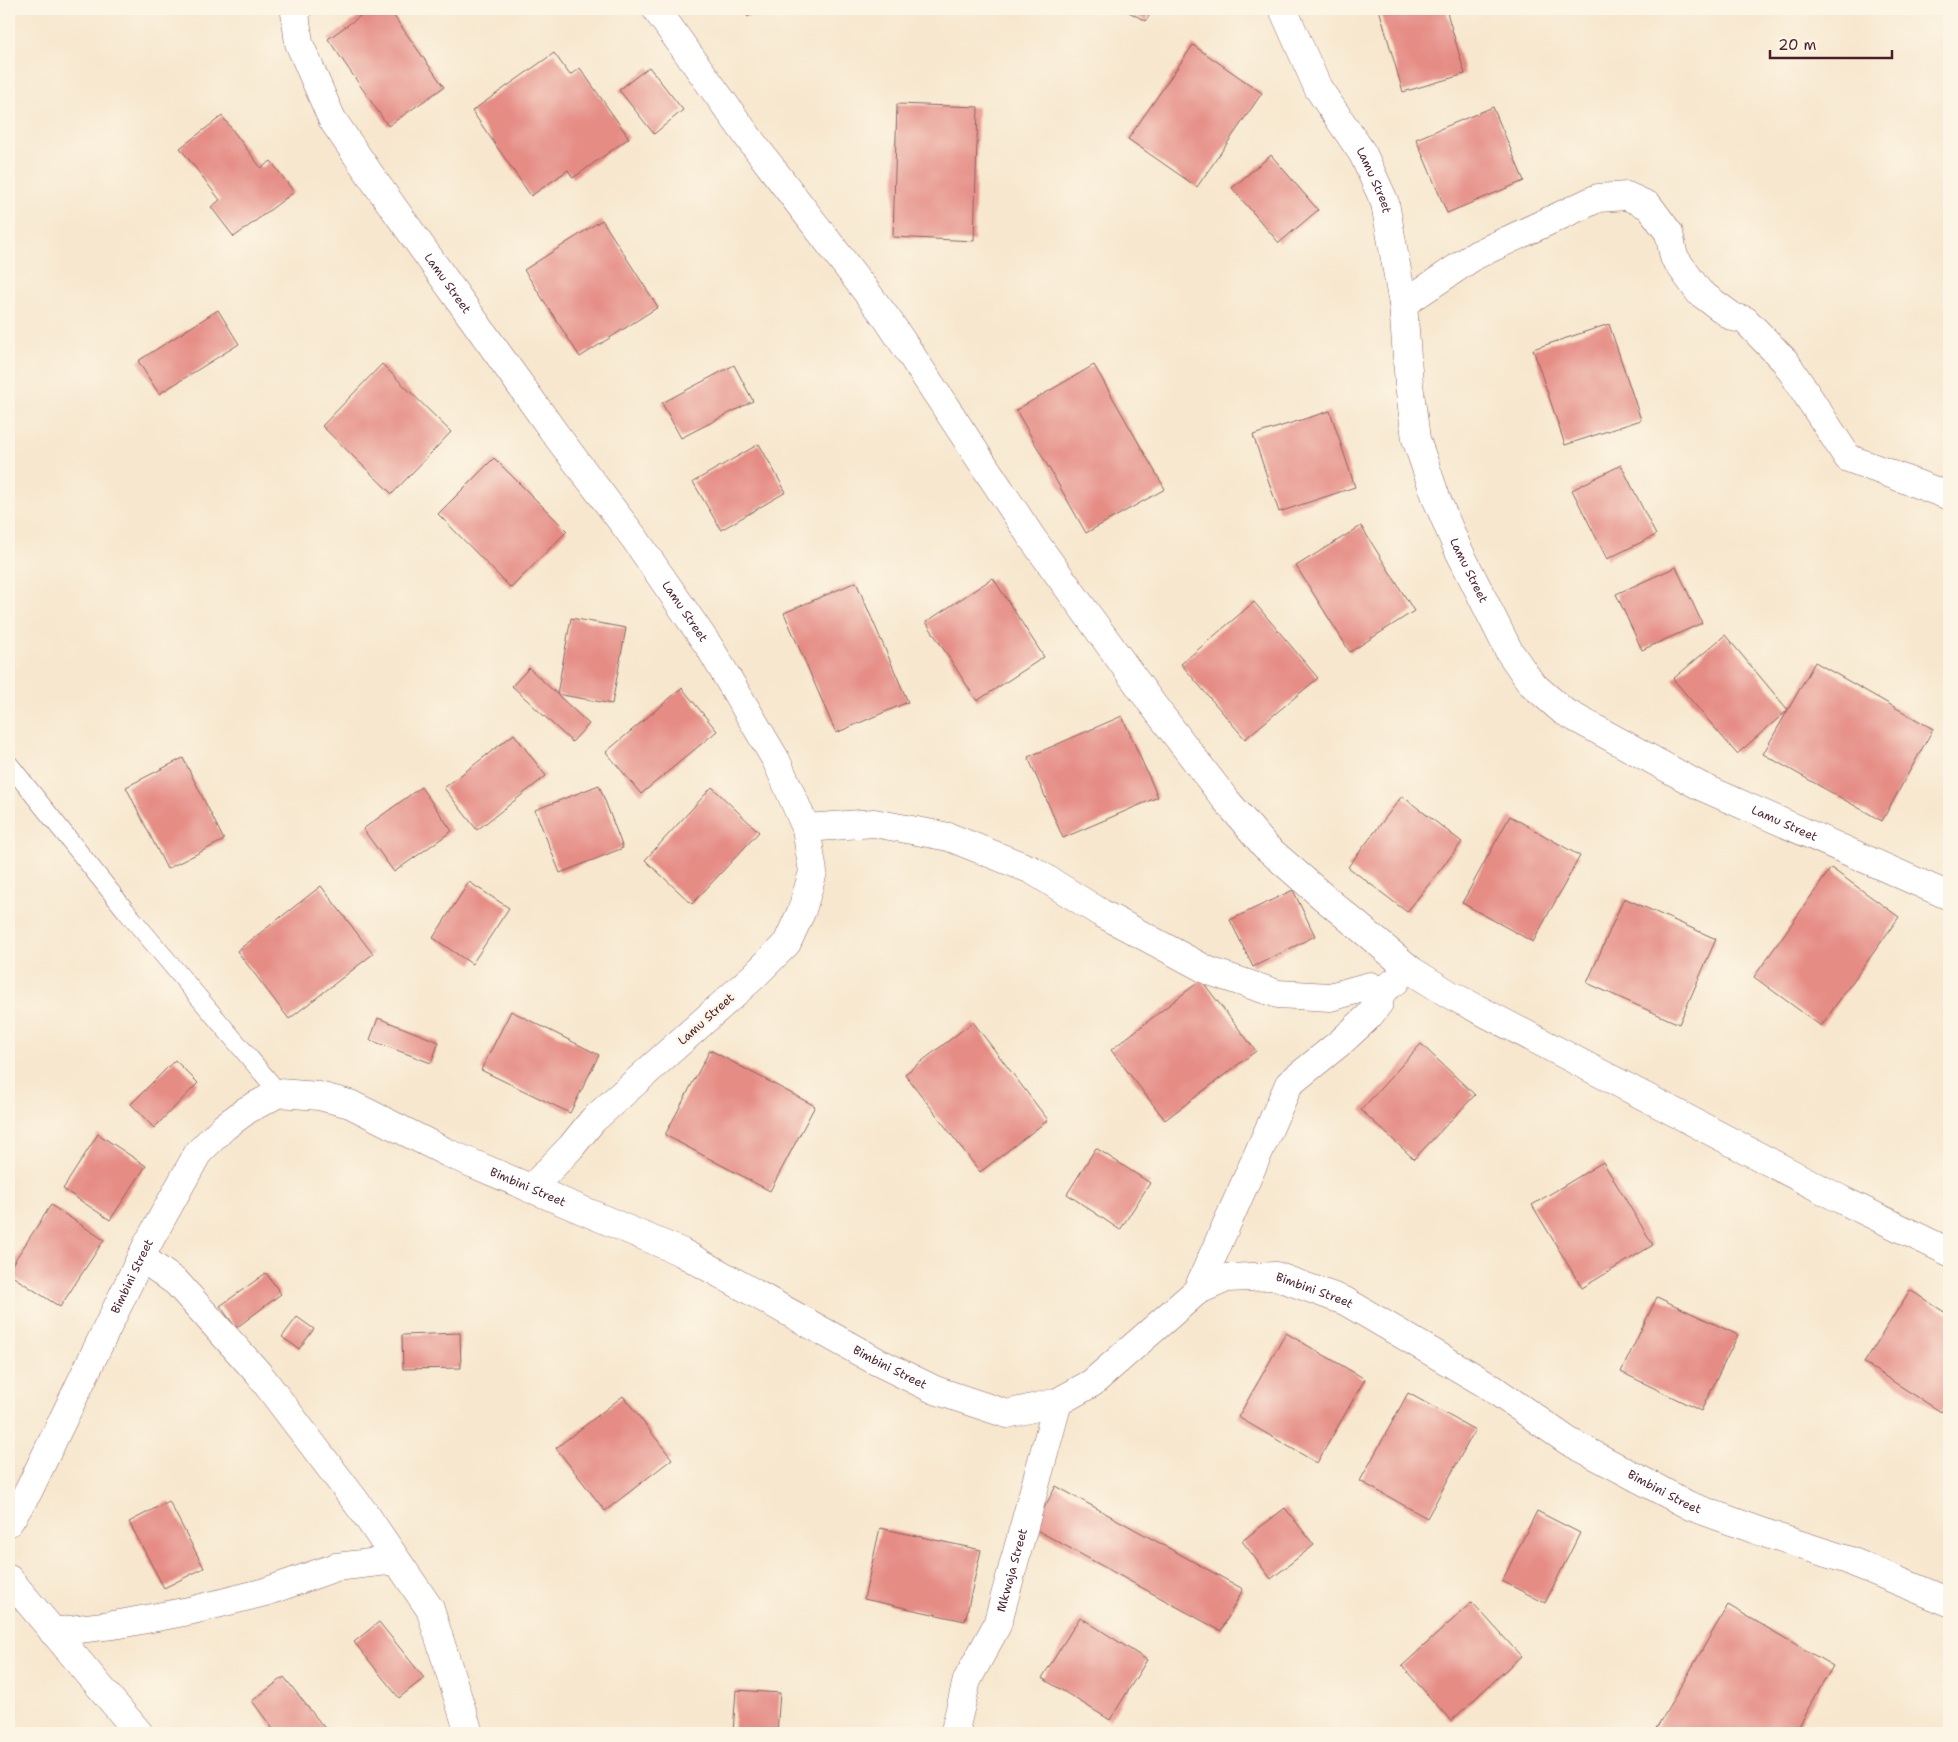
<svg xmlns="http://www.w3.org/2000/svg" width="1958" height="1742" font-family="'Shantell Sans',sans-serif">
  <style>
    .building { fill: #e58c85 }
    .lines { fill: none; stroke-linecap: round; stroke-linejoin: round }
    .lane-casing { stroke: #876564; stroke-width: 19 }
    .street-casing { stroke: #876564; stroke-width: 29 }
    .lane { stroke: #fff; stroke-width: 18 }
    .street { stroke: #fff; stroke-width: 28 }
    .labels { text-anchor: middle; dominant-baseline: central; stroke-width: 4.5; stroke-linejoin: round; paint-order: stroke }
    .street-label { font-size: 12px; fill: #4a1f2b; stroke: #fcf5e5 }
  </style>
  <rect width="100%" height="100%" fill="#fcf5e5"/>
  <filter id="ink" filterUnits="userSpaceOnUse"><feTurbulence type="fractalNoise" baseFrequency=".02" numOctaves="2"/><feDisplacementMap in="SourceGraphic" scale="10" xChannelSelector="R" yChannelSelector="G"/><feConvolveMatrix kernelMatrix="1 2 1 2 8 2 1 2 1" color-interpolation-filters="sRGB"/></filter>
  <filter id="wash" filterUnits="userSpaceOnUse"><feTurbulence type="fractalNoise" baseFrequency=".0096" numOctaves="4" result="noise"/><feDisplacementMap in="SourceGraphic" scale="20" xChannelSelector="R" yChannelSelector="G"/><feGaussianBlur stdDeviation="1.12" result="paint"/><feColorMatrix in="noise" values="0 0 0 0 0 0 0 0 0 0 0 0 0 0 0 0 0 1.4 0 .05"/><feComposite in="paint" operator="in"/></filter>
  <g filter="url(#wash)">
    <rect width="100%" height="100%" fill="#f7e7ce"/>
    <g id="blocks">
      <!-- building -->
      <g class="building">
        <polygon points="370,9 389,9 444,87 388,126 328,39"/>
        <polygon points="742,9 759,9 748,17"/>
        <polygon points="1123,9 1153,9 1146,21"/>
        <polygon points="1379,9 1446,9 1465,74 1403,92"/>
        <polygon points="1193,45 1262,93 1197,187 1128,139"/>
        <polygon points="554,53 570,75 580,68 629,138 573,178 568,170 531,196 472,111"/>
        <polygon points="649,67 683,110 654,134 619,90"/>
        <polygon points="897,104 978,107 974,241 893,237"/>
        <polygon points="1493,107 1524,181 1447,213 1416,139"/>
        <polygon points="222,116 261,168 271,161 294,192 234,237 211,207 220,200 180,148"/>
        <polygon points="1271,155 1318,210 1279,243 1232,188"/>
        <polygon points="602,220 658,307 580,357 524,270"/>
        <polygon points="218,310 239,344 159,394 138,361"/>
        <polygon points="1609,324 1641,420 1565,445 1533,349"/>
        <polygon points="382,364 451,432 392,494 322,426"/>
        <polygon points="734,365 753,401 681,438 662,403"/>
        <polygon points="1094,365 1165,489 1086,533 1016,410"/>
        <polygon points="1330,411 1355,487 1279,512 1253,435"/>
        <polygon points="759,444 786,492 721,530 693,482"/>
        <polygon points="494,458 567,531 511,588 438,514"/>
        <polygon points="1621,465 1656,535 1607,559 1572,490"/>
        <polygon points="1361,526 1414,611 1350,652 1296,566"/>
        <polygon points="1676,567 1702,623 1642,650 1616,594"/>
        <polygon points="993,578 1044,657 977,701 926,622"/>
        <polygon points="856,582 908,702 836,733 784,613"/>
        <polygon points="1254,602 1318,678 1245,739 1181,664"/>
        <polygon points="571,618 626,628 612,704 557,694"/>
        <polygon points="1725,635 1788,710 1737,754 1673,679"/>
        <polygon points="1815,662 1933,729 1882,821 1763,754"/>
        <polygon points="529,668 589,724 572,742 512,686"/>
        <polygon points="682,688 717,731 641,794 606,752"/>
        <polygon points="1122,716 1158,797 1063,838 1028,757"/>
        <polygon points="514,734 546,776 477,830 444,788"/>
        <polygon points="183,758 224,840 167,869 126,787"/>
        <polygon points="599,785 623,848 560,873 535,810"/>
        <polygon points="421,787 452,831 394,872 363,829"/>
        <polygon points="712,787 759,832 692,904 645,860"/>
        <polygon points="1402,796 1462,842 1407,912 1348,867"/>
        <polygon points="1510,816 1580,856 1533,942 1462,903"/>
        <polygon points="1831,868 1899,917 1821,1026 1754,977"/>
        <polygon points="469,882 509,908 472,964 433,938"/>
        <polygon points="321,886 373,954 289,1019 237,951"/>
        <polygon points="1293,890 1315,936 1253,967 1230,920"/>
        <polygon points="1624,898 1716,939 1679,1024 1587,983"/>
        <polygon points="1201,980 1256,1051 1165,1120 1111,1050"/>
        <polygon points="511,1011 599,1055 570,1113 481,1070"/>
        <polygon points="378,1018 439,1042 431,1063 370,1040"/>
        <polygon points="973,1022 1048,1120 980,1172 905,1074"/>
        <polygon points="1421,1044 1475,1095 1414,1159 1361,1110"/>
        <polygon points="710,1050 815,1106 770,1191 665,1135"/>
        <polygon points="175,1060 198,1083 154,1128 131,1104"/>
        <polygon points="98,1134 146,1166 110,1220 63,1189"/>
        <polygon points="1096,1148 1150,1183 1120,1230 1067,1194"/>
        <polygon points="1603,1162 1653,1245 1582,1288 1532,1205"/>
        <polygon points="51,1205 104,1240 60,1307 9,1274 9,1269"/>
        <polygon points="266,1273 281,1294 236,1328 220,1306"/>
        <polygon points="1910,1290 1949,1315 1949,1399 1941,1412 1864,1363"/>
        <polygon points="1657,1297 1738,1335 1701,1411 1621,1372"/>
        <polygon points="297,1317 314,1329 299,1349 282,1337"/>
        <polygon points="460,1333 461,1368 403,1369 402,1335"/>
        <polygon points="1286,1333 1365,1379 1317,1463 1238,1417"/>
        <polygon points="1408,1393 1475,1430 1427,1518 1360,1481"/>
        <polygon points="623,1396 672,1459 605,1511 556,1448"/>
        <polygon points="1056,1486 1243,1589 1221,1631 1033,1528"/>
        <polygon points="169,1501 204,1568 164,1588 129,1522"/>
        <polygon points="1285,1508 1314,1545 1271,1579 1242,1541"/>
        <polygon points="1537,1511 1580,1533 1545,1603 1502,1581"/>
        <polygon points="880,1528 981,1550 965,1621 864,1599"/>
        <polygon points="1472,1602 1521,1656 1451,1721 1402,1666"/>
        <polygon points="1728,1605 1833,1666 1794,1733 1654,1733"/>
        <polygon points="1080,1617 1147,1660 1110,1720 1042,1678"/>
        <polygon points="379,1622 424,1678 399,1698 354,1642"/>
        <polygon points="284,1677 327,1731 324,1733 276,1733 252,1701"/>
        <polygon points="736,1690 780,1693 777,1733 733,1733"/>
      </g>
    </g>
  </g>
  <g filter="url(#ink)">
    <use href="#blocks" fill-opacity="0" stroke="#876564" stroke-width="1"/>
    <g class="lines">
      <defs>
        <polyline id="lane" points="9,764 126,911 279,1093"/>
        <g id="street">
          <path id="s1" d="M298,9L295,13L299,43L332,119L373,179L556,435L635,539L710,648L776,760L806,828L813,872L802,910L787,943L753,977L593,1120L571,1147L531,1189"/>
          <polyline points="656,9 751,141 888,320 1032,538 1153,705 1225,799 1265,846 1321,895 1412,971 1449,994 1842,1200 1949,1252"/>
          <path id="s2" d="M1283,9L1318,88L1363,154L1385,203L1403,304L1409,384L1416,439L1437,500L1457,547L1509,651L1531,683L1563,711L1700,786L1949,896"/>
          <polyline points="1403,304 1476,255 1598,198 1627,196 1649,206 1669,233 1674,257 1699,292 1733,317 1745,320 1785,361 1848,458 1949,496"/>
          <polyline points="806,828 874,823 949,837 1032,870 1101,913 1209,971 1278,994 1330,997 1370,986 1381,991"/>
          <polyline points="141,1257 177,1283 259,1374 366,1515 430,1609 469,1733"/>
          <polyline points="1197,1291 1289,1084 1342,1041 1369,1016 1379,1003 1381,991 1396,981"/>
          <path id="s3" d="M9,1522L28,1492L147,1245L198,1153L224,1127L247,1110L279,1093L319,1096L350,1104L448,1153L681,1252L876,1361L935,1390L1007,1414L1058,1402L1092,1383L1197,1291L1227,1278L1276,1276L1345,1301L1486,1384L1568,1441L1690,1506L1776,1537L1848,1560L1949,1602"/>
          <polyline points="9,1579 139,1733"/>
          <polyline points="53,1632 120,1624 189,1611 265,1592 336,1567 396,1560"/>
          <path id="s4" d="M958,1733L956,1726L967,1680L997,1625L1058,1402"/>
        </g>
      </defs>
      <!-- lane casing -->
      <use href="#lane" class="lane-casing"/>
      <!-- street casing -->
      <use href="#street" class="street-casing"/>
      <!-- lane -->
      <use href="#lane" class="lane"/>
      <!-- street -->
      <use href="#street" class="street"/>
    </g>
  </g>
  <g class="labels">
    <!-- street labels -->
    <g class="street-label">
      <text stroke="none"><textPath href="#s2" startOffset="195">Lamu Street</textPath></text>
      <text stroke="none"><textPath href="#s1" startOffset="319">Lamu Street</textPath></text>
      <text stroke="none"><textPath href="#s2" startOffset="600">Lamu Street</textPath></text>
      <text stroke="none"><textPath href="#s1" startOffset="724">Lamu Street</textPath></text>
      <text stroke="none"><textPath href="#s2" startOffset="1020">Lamu Street</textPath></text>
      <text transform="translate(706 1019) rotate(-42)">Lamu Street</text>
      <text stroke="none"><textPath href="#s3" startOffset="785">Bimbini Street</textPath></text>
      <text stroke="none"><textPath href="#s3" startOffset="275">Bimbini Street</textPath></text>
      <text stroke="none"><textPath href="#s3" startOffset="1670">Bimbini Street</textPath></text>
      <text stroke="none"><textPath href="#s3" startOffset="1190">Bimbini Street</textPath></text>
      <text stroke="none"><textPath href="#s3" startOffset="2075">Bimbini Street</textPath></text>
      <text stroke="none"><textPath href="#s4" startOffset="174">Mkwaja Street</textPath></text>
    </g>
  </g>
  <!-- margin -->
  <rect width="1958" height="1742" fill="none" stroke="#fcf5e5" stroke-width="30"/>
  <!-- scale -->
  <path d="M1770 50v8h122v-8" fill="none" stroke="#4a1f2b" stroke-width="2.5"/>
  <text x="1778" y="50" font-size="15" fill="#4a1f2b" stroke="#fcf5e5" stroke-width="4" paint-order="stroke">20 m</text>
</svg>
